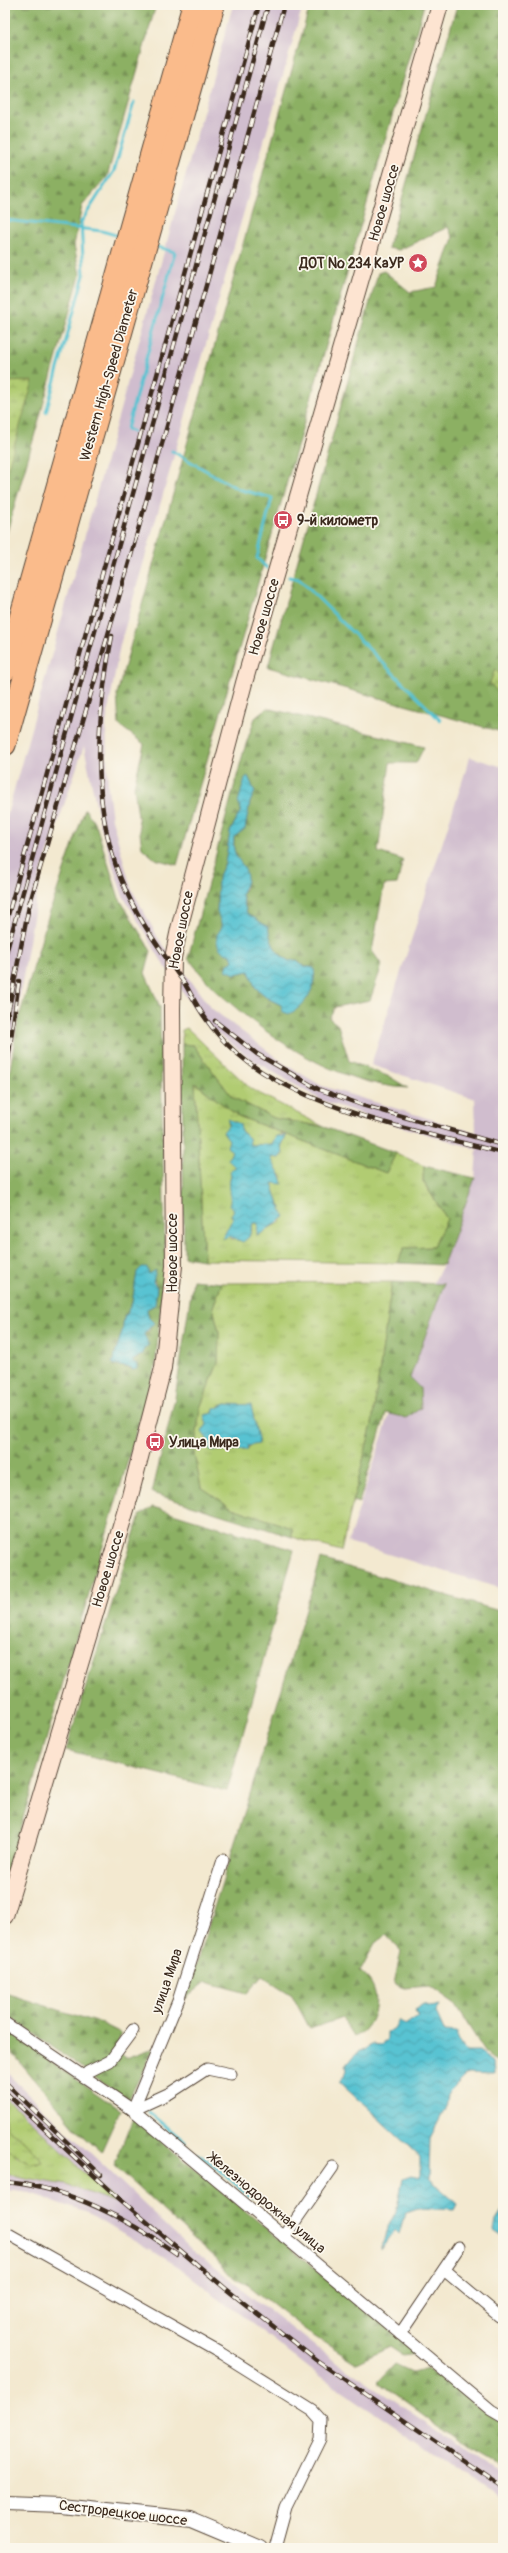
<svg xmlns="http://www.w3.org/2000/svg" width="508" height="2553" font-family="Pangolin,sans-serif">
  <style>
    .industrial { fill: #d0bdce }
    .grass { fill: url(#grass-tufts); stroke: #767b48; fill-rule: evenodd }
    .forest { fill: url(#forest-firs); stroke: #646d41; fill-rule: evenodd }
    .wetland { fill: url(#wetland-marsh); stroke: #767b48 }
    .water { fill: url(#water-waves); stroke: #4a7678 }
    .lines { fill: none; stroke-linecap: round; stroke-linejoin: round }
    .stream { stroke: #58c3d2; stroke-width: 3 }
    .minor-casing { stroke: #574739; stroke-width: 13 }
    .tertiary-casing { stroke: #574739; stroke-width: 16 }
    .secondary-casing { stroke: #574739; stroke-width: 18 }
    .motorway-casing { stroke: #574739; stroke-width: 23 }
    .minor { stroke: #fff; stroke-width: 11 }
    .tertiary { stroke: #fff; stroke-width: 14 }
    .secondary { stroke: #fde4d1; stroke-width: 16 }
    .motorway { stroke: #fabb8b; stroke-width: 21 }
    .rail-casing { stroke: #3b2a1e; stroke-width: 4.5 }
    .rail { stroke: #fbf7ec; stroke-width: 3; stroke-dasharray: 9; stroke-linecap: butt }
    .labels { text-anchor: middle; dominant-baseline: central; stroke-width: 3.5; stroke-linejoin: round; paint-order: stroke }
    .street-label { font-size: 14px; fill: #3b2a1e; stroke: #fbf7ec }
    .poi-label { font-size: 14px; font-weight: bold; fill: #3b2a1e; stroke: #fbf7ec; text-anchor: start }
  </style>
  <defs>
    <pattern id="grass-tufts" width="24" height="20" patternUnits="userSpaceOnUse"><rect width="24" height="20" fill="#b1cc72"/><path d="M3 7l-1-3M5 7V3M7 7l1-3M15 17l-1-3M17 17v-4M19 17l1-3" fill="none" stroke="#99af62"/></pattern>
    <pattern id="forest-firs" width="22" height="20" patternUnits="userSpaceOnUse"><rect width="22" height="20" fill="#8cb064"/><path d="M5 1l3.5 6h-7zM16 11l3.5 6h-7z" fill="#748f52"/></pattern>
    <pattern id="wetland-marsh" width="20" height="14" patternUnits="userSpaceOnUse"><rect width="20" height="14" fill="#b1cc72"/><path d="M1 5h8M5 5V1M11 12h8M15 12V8" fill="none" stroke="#99af62"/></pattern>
    <pattern id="water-waves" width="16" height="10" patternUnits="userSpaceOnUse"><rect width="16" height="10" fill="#58c3d2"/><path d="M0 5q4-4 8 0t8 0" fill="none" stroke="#4a9faa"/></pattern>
  </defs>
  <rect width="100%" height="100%" fill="#fbf7ec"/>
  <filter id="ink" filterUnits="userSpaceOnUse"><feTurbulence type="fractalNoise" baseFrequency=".025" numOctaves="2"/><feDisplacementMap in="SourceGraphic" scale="8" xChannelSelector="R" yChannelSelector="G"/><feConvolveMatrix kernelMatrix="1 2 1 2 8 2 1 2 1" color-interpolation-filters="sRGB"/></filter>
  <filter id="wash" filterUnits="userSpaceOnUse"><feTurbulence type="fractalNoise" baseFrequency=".012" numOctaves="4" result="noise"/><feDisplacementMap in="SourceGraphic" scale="16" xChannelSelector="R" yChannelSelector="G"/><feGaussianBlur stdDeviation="0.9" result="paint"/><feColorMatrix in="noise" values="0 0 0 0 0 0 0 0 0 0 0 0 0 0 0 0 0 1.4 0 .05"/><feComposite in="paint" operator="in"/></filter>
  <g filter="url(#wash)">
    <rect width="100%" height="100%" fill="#f3e9d0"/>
    <!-- industrial -->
    <g class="industrial">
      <polygon points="233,5 303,5 120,645 106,723 108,788 112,819 131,888 158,938 211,1008 286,1065 322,1086 476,1133 475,1099 371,1065 470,757 503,767 503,1589 348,1542 431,1287 443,1265 475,1178 477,1149 389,1123 321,1100 253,1060 205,1024 161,960 122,894 100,824 84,746 40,876 5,1085 5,822"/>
      <polygon points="5,2067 13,2079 192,2250 322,2352 503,2475 503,2500 310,2369 179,2267 91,2214 30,2193 5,2190 5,2174 66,2185 116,2202 5,2097"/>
    </g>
    <!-- grass -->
    <g class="grass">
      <polygon points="187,1028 251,1089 324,1127 274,1118 232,1097 193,1045 182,1044 182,1030"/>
      <path d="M195,1083L238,1116L386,1173L396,1153L424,1166L423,1182L447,1219L433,1247L404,1248L398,1263L204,1260ZM228,1119L249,1138L250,1145L272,1144L281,1134L286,1136L281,1147L283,1153L279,1158L271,1157L273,1167L283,1177L272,1183L281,1211V1222L257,1234L258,1223H253L251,1232L245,1239H231L229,1236L234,1211L231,1176L236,1168L229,1140Z"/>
      <path d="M392,1282L372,1424L341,1551L292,1537V1528L232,1508L201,1487L194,1454L200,1408L218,1363L219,1333L213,1307L222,1283ZM226,1404L244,1406L251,1444L247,1450L215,1451C202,1431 207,1429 214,1409Z"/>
      <polygon points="5,2097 117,2203 66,2185 5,2174 5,2149 11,2150 17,2157 38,2164 18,2137 5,2127"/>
    </g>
    <!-- forest -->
    <g class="forest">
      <polygon points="5,5 156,5 107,177 82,206 74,245 80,275 5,539"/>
      <polygon points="310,5 424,5 177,865 155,859 142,848 134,786 144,744 119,725 117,694"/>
      <polygon points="457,5 503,5 503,714 498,731 268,667 378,273 384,271 410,292 436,287 453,238 448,227 399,250 388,248"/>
      <path d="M267,708L424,747L416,763H390L378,852L403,860L397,884L384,885L372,951L382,965L370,1000L335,1007L329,1018L338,1025L349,1061L390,1077L408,1088C339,1085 271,1040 220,994C208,984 198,970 188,958L244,750L255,718ZM248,776L255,792L250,802L245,828L234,837V857L244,868L246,888L242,893L247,913L268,927C271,943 275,953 289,961L297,960L315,974L311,991L281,1005L268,999L255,987L249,971L235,974L233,961L221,930V919L217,912L218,878L225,863L230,832L241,810L240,806Z"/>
      <path d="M85,809L96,825L119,898L151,951L145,973L160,1007L165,1258L155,1368L5,1880V1100L18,1021L48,917ZM137,1272L152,1274L157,1287L155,1305L147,1309L150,1330L143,1335V1354L132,1362L133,1370L112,1363L122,1332L124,1318L132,1303Z"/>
      <polygon points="182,1044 193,1045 232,1097 274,1118 324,1127 396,1153 386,1173 238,1116 195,1083 204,1260 184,1257"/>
      <polygon points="424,1166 475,1178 443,1265 398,1263 404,1248 433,1247 447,1219 423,1181"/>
      <polygon points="193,1280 222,1283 213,1307 219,1333 218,1363 200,1408 194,1454 201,1487 232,1508 292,1528 292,1537 152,1493 175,1398"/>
      <polygon points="392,1282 444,1284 410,1378 420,1388 421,1408 406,1418 386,1413 359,1503 353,1501 372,1424"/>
      <polygon points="153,1507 294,1550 227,1791 66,1750 140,1515"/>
      <path d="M321,1559L503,1612V2077L498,2063L485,2052L454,2003L430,1986L404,1988L394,1984L401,1951L386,1935L375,1943L360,1971C364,1975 369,1979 371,1983C382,2000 373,2030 354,2037L342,2018L310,2029L292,1995L262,1976L247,1993L206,1982L185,1999L247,1804Z"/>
      <polygon points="5,1993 103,2024 121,2033 115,2049 126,2058 154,2048 128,2101 5,2013"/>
      <polygon points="6,2030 120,2110 101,2152 76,2129 5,2044"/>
      <polygon points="133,2118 417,2353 402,2355 390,2347 356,2363 312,2335 248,2285 233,2278 216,2259 114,2166"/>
      <polygon points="395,2364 412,2372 428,2368 488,2414 503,2423 503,2468 472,2450 378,2382"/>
    </g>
    <!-- wetland -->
    <g class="wetland">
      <polygon points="33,381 5,478 5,382"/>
      <polygon points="495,669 503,678 503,698 490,683"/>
      <path d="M5,2127L28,2144L42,2162C26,2168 18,2152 5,2149Z"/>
    </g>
    <!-- water -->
    <g class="water">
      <path d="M248,776L255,792L250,802L245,829L234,837C231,862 244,858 247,877C248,884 242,889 242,895C243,901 245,907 247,913L268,927C271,943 275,953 289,961L297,960L304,966L314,968C317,987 306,1006 289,1014L283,1012L281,1005L269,999L255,987L249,971L235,974L226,970L228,964L233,961L231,955C222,954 215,945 217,935C218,932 221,930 222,926L217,912L218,878L225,863L230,832L241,810L238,802L245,778Z"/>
      <path d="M228,1119L240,1124L241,1131L249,1138L250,1145L272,1144L276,1136H286L281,1147L283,1153L279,1158L271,1157C274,1168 282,1173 283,1184L272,1183L279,1205L281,1207V1211L285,1217L259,1235H257L258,1223H253L249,1237L243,1242L229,1236L222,1239L233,1218L231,1215L234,1210L229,1206C233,1195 227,1185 231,1176L230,1171L236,1168L228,1160L232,1151L227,1147L229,1140L223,1132L229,1125Z"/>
      <path d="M142,1267H147L149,1274L156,1270L153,1282L157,1287L155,1305L147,1309L148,1317L154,1323L144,1334L149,1345L144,1348L143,1354L132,1361L137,1364V1369L133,1370C127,1365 118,1368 112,1363L122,1332L124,1318L132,1303L137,1272Z"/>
      <polygon points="226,1404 251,1405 259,1444 248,1446 247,1450 210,1450 208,1440 202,1432 207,1424 204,1415 213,1413 214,1409"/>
      <polygon points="423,2004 431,2007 440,2005 436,2013 444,2031 457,2032 457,2040 466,2052 479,2052 493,2062 494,2074 468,2073 447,2094 445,2109 430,2138 429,2178 457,2204 454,2210 418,2208 405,2212 399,2234 395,2230 381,2250 387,2229 396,2211 403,2179 411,2176 420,2178 420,2157 339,2082 347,2071 346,2066 359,2050 366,2049 371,2044 381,2045 387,2040 387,2032 396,2026 399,2020 405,2025 418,2016 415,2010"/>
      <polygon points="503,2209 503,2237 494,2231 496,2220"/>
    </g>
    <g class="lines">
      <!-- stream -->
      <g class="stream">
        <polyline points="5,220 102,231 119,236"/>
        <polyline points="46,412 84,275 81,222 114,171 134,102"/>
        <polyline points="133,432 127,429 175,252 154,246"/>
        <polyline points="172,451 238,489 272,498 257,558 267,568"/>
        <polyline points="289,577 299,579 440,720"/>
        <polyline points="149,2112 185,2142"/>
        <polyline points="198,2153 252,2197"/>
      </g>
    </g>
  </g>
  <g filter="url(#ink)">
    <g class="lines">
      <defs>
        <g id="minor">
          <polyline points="5,2023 133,2110 491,2410 503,2417"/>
          <polyline points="84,2077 88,2072 110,2061 133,2030"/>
          <polyline points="133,2110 178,2001 223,1860"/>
          <polyline points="133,2110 170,2093 207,2069 231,2074"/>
          <polyline points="5,2232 222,2354 313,2411 321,2420 320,2439 286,2508 275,2548"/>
          <polyline points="284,2237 333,2167"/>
          <polyline points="444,2270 499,2316"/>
          <polyline points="400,2334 459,2247"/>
        </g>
        <polyline id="tertiary" points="5,2503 61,2505 191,2519 260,2548"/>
        <polyline id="secondary" points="5,1916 130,1496 163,1368 174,1266 172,1009 173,958 179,929 244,683 440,5"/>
        <g id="motorway">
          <polyline points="5,671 193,5"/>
          <polyline points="5,745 214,5"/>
        </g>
      </defs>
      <!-- minor casing -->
      <use href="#minor" class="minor-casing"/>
      <!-- tertiary casing -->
      <use href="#tertiary" class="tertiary-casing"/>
      <!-- secondary casing -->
      <use href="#secondary" class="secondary-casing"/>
      <!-- motorway casing -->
      <use href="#motorway" class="motorway-casing"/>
      <!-- minor -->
      <use href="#minor" class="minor"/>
      <!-- tertiary -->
      <use href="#tertiary" class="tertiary"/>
      <!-- secondary -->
      <use href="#secondary" class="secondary"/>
      <!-- motorway -->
      <use href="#motorway" class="motorway"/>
      <defs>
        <g id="rail">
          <path d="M112,636C96,720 89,813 127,893C142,925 164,955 185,984C192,996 198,1008 206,1019C223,1044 249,1066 276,1080C346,1118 427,1133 503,1153"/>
          <polyline points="29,906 130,559 284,5"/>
          <polyline points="5,926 259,5"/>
          <polyline points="5,957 268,5"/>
          <polyline points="215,1021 257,1054 318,1089 362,1105 503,1145"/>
          <polyline points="5,1028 30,901"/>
          <polyline points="5,1081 19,981"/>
          <polyline points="5,2082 101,2175"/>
          <polyline points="5,2092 115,2195 226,2289 316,2360 503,2488"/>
          <path d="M5,2182C68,2187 126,2218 177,2254"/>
        </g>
      </defs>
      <!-- rail casing -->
      <use href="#rail" class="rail-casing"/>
      <!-- rail -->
      <use href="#rail" class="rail"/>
    </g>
  </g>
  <!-- icons -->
  <defs>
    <symbol id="sight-disc" viewBox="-11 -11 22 22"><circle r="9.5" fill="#d1495b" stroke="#fbf7ec"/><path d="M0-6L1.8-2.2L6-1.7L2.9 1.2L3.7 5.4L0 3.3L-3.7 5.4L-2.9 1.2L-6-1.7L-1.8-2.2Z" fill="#fff"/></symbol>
    <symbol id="bus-disc" viewBox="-11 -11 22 22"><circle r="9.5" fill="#d1495b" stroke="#fbf7ec"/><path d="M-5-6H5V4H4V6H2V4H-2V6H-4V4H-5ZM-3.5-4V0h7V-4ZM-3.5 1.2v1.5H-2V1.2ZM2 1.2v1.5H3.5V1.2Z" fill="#fff"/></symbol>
  </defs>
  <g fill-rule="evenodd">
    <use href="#sight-disc" x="407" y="252" width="22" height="22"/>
    <use href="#bus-disc" x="272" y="509" width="22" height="22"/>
    <use href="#bus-disc" x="144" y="1431" width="22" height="22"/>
  </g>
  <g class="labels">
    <!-- street labels -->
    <g class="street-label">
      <text transform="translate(384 203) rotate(-74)">Новое шоссе</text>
      <text transform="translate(109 375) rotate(-74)">Western High-Speed Diameter</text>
      <text transform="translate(264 617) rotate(-74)">Новое шоссе</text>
      <text transform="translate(181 930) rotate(-79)">Новое шоссе</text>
      <text transform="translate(172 1253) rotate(-90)">Новое шоссе</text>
      <text transform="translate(108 1569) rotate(-73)">Новое шоссе</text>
      <text transform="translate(167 1981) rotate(-71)">улица Мира</text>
      <text transform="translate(267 2203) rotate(40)">Железнодорожная улица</text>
      <text transform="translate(123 2513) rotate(7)">Сестрорецкое шоссе</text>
    </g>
    <!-- poi labels -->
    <g class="poi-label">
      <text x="404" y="263" text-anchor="end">ДОТ № 234 КаУР</text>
      <text x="297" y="520">9-й километр</text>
      <text x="169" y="1442">Улица Мира</text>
    </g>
  </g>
  <!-- margin -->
  <rect width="508" height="2553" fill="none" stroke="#fbf7ec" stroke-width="20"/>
</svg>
